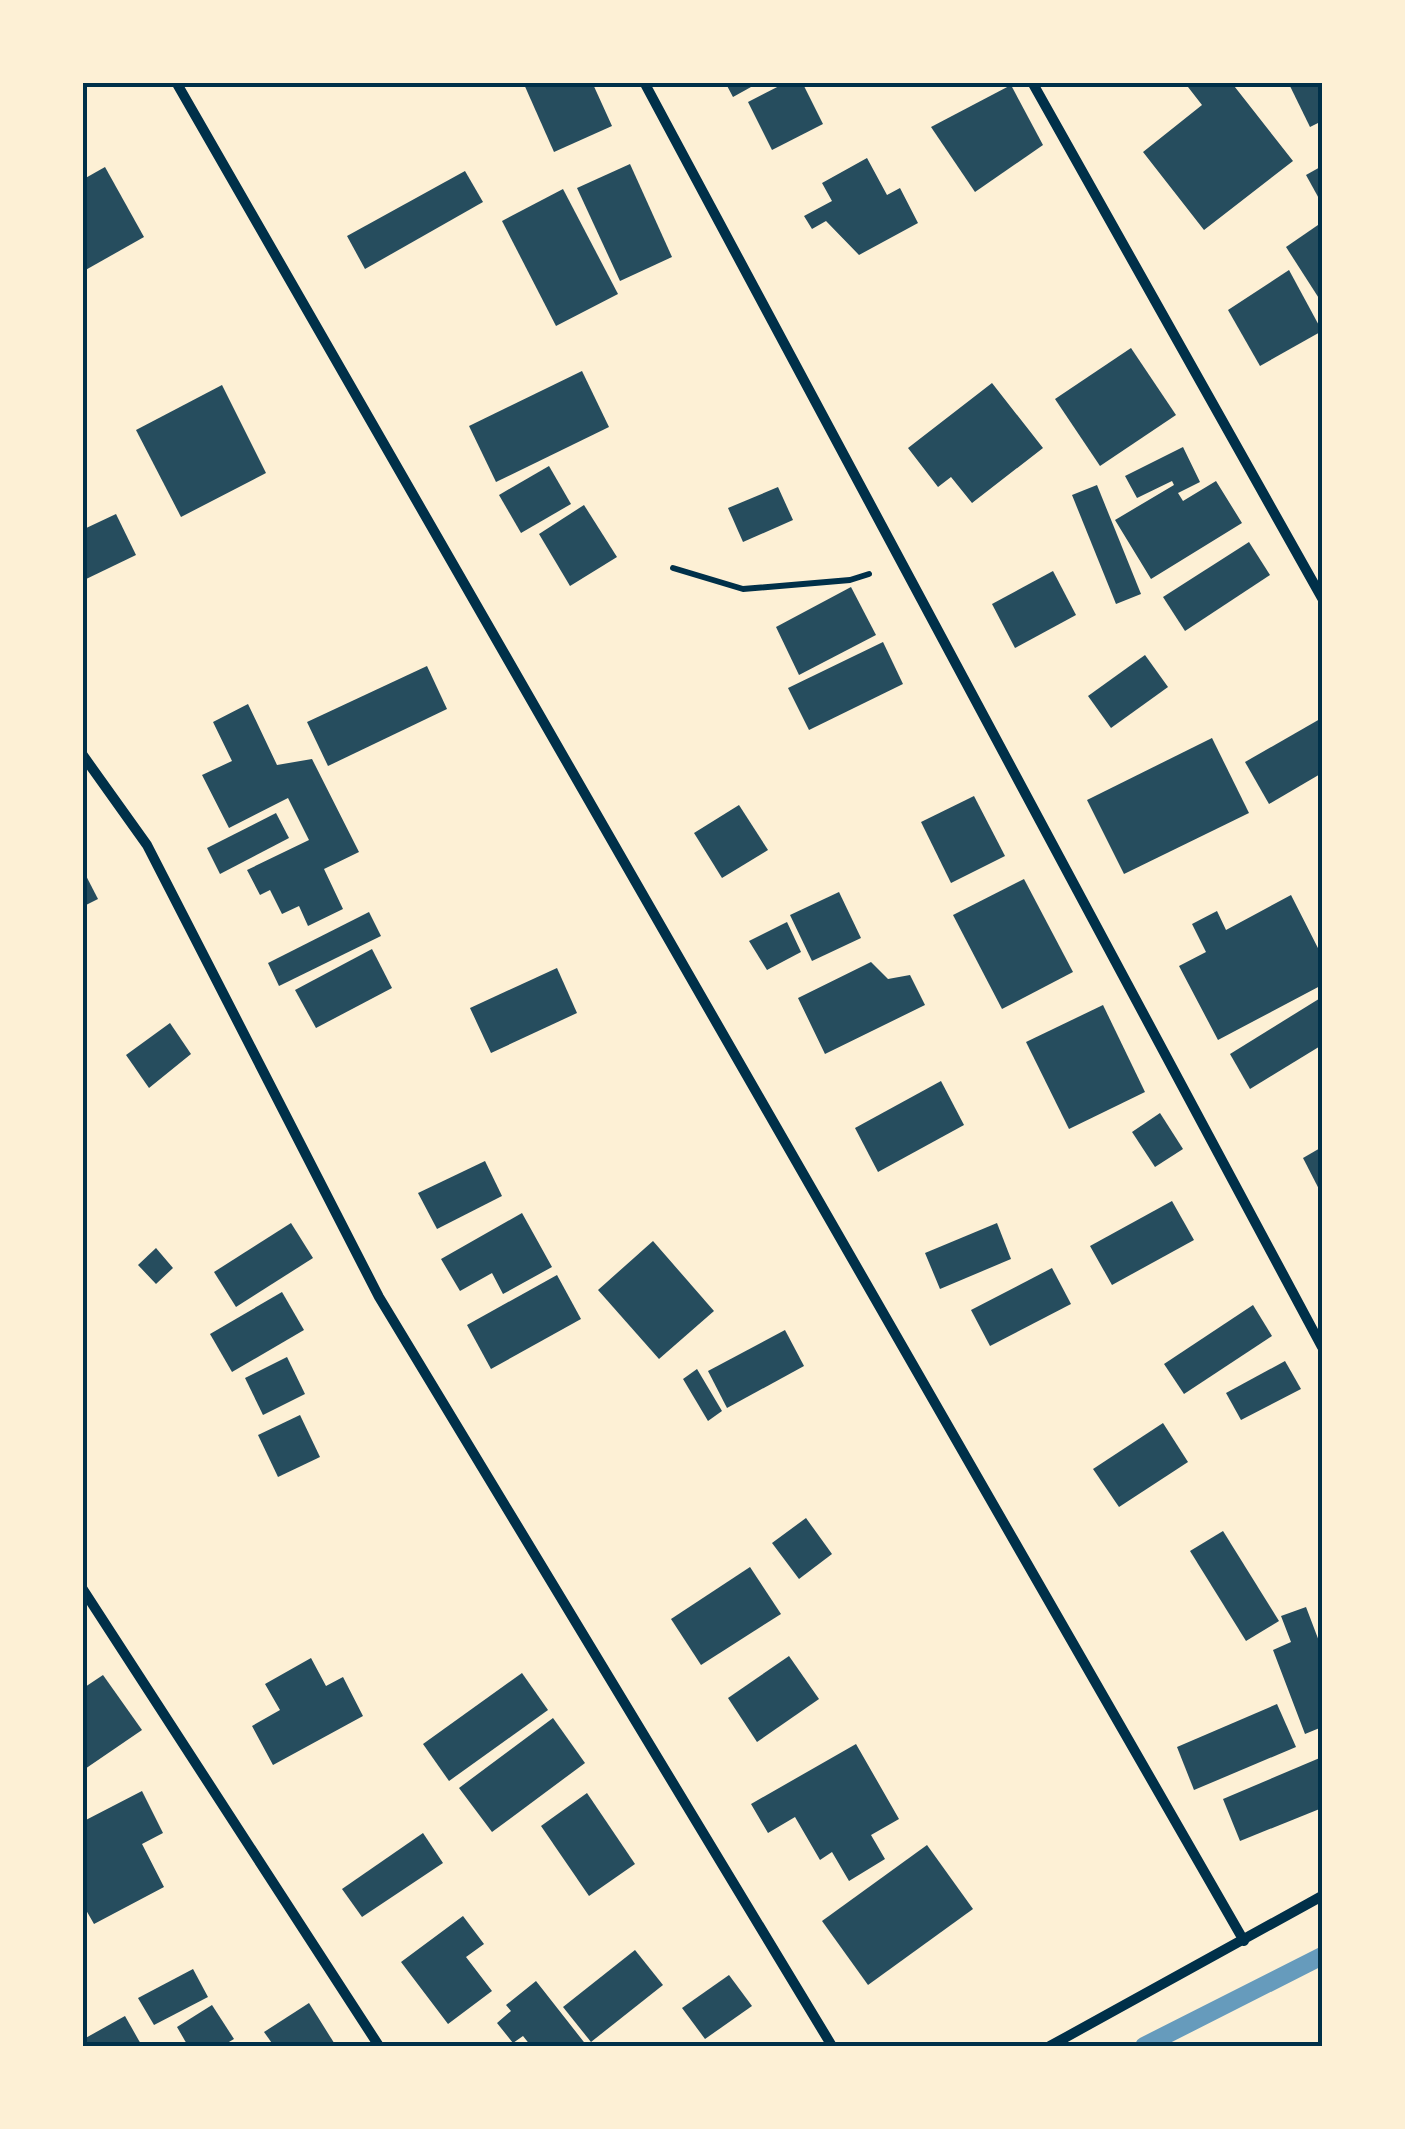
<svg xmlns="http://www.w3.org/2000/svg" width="1405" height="2129" font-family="'Zilla Slab',serif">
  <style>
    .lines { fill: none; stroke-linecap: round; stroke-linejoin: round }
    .stream { stroke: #669bbc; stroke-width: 18 }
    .building { fill: #264d5e }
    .path { stroke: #003049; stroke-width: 6 }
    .minor { stroke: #003049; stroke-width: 10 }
    .neatline { fill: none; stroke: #003049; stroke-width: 4 }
  </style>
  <rect width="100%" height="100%" fill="#fdf0d5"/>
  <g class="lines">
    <!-- stream -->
    <polyline class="stream" points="1144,2046 1322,1956"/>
  </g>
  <!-- building -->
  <g class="building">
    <polygon points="523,82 592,82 612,126 554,152"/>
    <polygon points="725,82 760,82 733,97"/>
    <polygon points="787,82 802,82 823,124 772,150 748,102"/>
    <polygon points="1194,82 1231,82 1293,161 1204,230 1143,152 1202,105 1188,87"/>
    <polygon points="1288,82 1322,82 1322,121 1310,127"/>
    <polygon points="1011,85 1043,145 975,192 931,127"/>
    <polygon points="867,158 887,195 900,188 918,223 859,255 826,221 812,229 804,216 832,201 822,183"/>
    <polygon points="630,164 672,257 620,281 577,188"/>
    <polygon points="1322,166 1322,204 1306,175"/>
    <polygon points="105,167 144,237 82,272 82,180"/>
    <polygon points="465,171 483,202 365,269 347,236"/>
    <polygon points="563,189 618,294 556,326 502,221"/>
    <polygon points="1318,225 1322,232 1322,303 1286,247"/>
    <polygon points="1289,270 1322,331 1260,366 1228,310"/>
    <polygon points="1131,348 1176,415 1100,466 1055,399"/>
    <polygon points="582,371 609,427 496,482 469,426"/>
    <polygon points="992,383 1043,448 972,503 951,477 938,487 908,448"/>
    <polygon points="222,385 266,473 181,517 136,430"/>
    <polygon points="1183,447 1200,482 1178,493 1183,501 1216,481 1242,523 1151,579 1115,520 1174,485 1172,481 1137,498 1125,476"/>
    <polygon points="549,466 571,504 521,533 499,495"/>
    <polygon points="1097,485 1141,594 1116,604 1072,495"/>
    <polygon points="778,487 793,520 743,542 728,508"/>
    <polygon points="584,505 617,557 570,586 539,534"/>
    <polygon points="116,514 136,555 82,581 82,530"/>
    <polygon points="1249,542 1270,575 1185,631 1163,597"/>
    <polygon points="1053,571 1076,615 1015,648 992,604"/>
    <polygon points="851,587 876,635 799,675 776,627"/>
    <polygon points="883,642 903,684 809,730 788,688"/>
    <polygon points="1145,655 1168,687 1111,728 1088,696"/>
    <polygon points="427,666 447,709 328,766 307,722"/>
    <polygon points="248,704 277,765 312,759 359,852 324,869 343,909 308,926 299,906 282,914 270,890 260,895 247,870 309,840 288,798 229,828 202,775 232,761 213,722"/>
    <polygon points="1320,719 1322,773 1269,804 1245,762"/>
    <polygon points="1212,738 1249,813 1124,874 1087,800"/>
    <polygon points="974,796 1005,856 951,883 921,822"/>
    <polygon points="739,805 768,850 722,878 694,833"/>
    <polygon points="276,813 289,838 220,874 207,848"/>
    <polygon points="82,868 98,899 82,907"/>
    <polygon points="1024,879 1073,972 1002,1009 953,915"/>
    <polygon points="839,892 861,938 812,961 790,915"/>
    <polygon points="1291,895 1322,956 1322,985 1218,1040 1179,966 1206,952 1192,924 1217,911 1226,930"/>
    <polygon points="369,912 381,936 279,986 268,963"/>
    <polygon points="787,922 801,952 767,970 749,941"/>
    <polygon points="372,949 392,988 316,1028 295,990"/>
    <polygon points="871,962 888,979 910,975 925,1005 825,1054 798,998"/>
    <polygon points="557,968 577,1013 491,1053 470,1008"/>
    <polygon points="1322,997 1322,1045 1250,1089 1230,1054"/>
    <polygon points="1103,1005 1145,1092 1069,1129 1026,1042"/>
    <polygon points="170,1023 191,1054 149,1088 126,1055"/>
    <polygon points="941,1081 964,1125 878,1172 855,1128"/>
    <polygon points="1160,1113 1183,1149 1155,1167 1132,1132"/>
    <polygon points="1322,1147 1322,1195 1303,1158"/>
    <polygon points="485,1161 502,1196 437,1229 418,1193"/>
    <polygon points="1172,1201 1194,1240 1112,1285 1090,1246"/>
    <polygon points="522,1213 552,1267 503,1294 492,1273 460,1291 441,1259"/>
    <polygon points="291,1223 313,1258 236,1307 214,1272"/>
    <polygon points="997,1223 1011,1259 940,1289 925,1253"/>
    <polygon points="653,1241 714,1311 659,1359 598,1290"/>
    <polygon points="156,1248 173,1268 156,1284 138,1265"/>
    <polygon points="1052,1268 1071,1304 990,1346 971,1310"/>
    <polygon points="557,1275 581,1319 491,1369 467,1325"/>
    <polygon points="282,1292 304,1330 232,1372 210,1334"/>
    <polygon points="1253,1305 1272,1336 1184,1394 1164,1364"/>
    <polygon points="785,1330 804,1366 727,1408 708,1371"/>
    <polygon points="287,1357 305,1394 263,1415 245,1378"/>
    <polygon points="1285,1361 1301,1389 1241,1420 1226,1393"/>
    <polygon points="697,1369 722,1411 708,1421 683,1379"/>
    <polygon points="300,1415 320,1457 278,1477 258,1435"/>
    <polygon points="1163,1423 1188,1462 1119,1507 1093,1469"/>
    <polygon points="806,1518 832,1554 799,1579 772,1543"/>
    <polygon points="1223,1531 1279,1621 1246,1641 1190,1551"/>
    <polygon points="750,1567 781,1614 701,1665 671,1619"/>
    <polygon points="1306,1607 1322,1649 1322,1727 1305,1734 1273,1650 1291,1642 1281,1616"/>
    <polygon points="789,1656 819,1699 757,1742 728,1698"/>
    <polygon points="311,1658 326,1686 343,1677 363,1716 273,1765 252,1726 280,1710 265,1684"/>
    <polygon points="522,1673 548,1710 449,1781 423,1744"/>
    <polygon points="103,1675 142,1730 82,1771 82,1689"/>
    <polygon points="1277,1704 1296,1747 1194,1790 1177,1747"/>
    <polygon points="553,1718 585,1763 492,1832 459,1788"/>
    <polygon points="856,1744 899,1819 871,1835 885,1859 849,1881 832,1852 820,1860 795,1817 768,1833 751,1804"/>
    <polygon points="1322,1757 1322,1808 1240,1841 1223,1799"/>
    <polygon points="142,1791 163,1833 142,1844 164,1887 94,1924 82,1903 82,1822"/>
    <polygon points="587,1793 635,1864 589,1896 541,1826"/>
    <polygon points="423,1833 443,1863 362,1917 342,1889"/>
    <polygon points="927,1845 973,1909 868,1985 822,1921"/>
    <polygon points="463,1916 484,1944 466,1957 492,1991 448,2024 401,1962"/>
    <polygon points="635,1950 663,1985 591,2042 563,2007"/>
    <polygon points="193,1969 208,1997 154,2025 138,1998"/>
    <polygon points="729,1975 752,2006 705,2039 682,2008"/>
    <polygon points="536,1981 587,2046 531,2046 523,2036 513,2043 497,2023 511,2011 506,2005"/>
    <polygon points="309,2003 336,2046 274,2046 264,2032"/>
    <polygon points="212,2005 234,2039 222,2046 188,2046 177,2027"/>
    <polygon points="125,2016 142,2046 82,2046 82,2040"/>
  </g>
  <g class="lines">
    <!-- path -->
    <polyline class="path" points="673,568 743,589 850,580 869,574"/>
    <!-- minor -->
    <g class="minor">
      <polyline points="176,82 1244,1941"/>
      <polyline points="644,82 1322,1347"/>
      <polyline points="1032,82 1322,598"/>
      <polyline points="82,754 147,845 379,1297 832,2046"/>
      <polyline points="82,1588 379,2046"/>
      <polyline points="1050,2046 1322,1896"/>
    </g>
  </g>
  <!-- border -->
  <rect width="1405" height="2129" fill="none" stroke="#fdf0d5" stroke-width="170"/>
  <rect x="85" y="85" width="1235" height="1959" class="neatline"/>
</svg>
